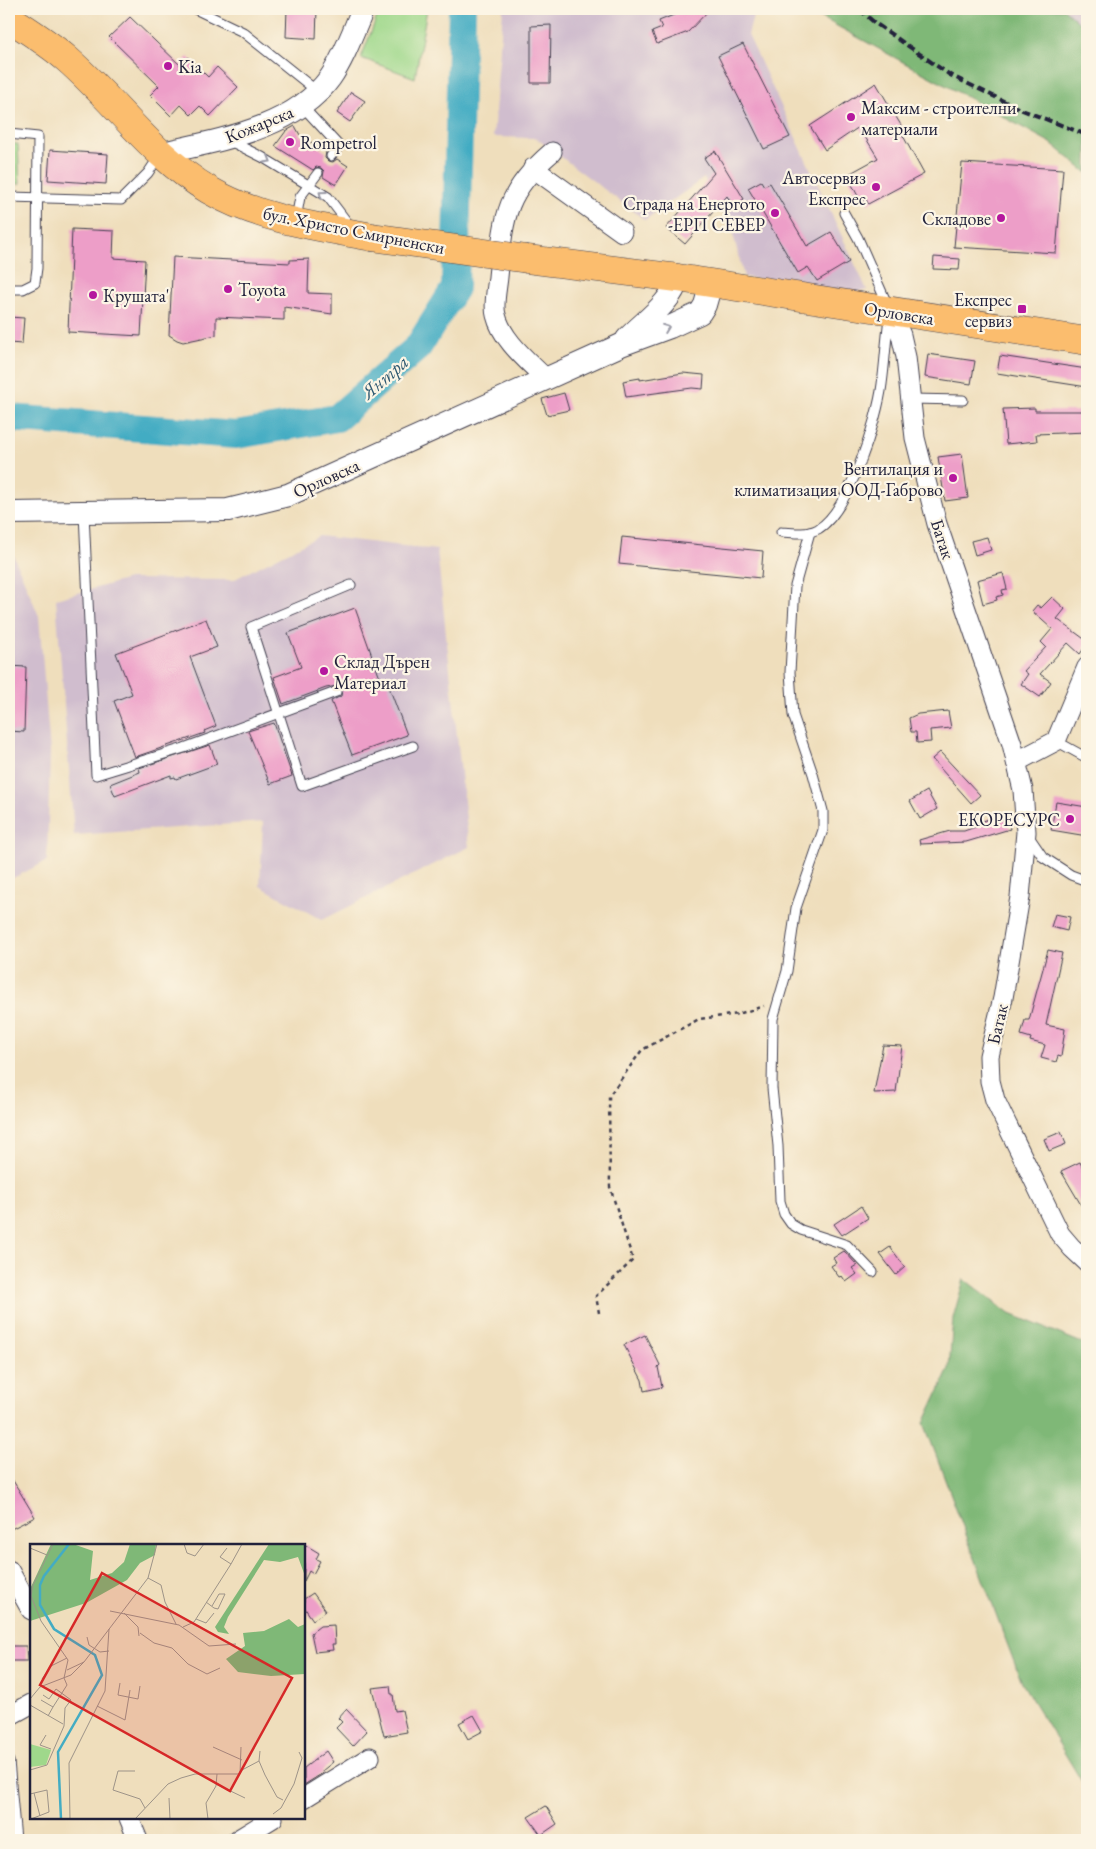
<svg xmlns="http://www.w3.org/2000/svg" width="1096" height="1849" font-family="'EB Garamond',serif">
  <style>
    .industrial { fill: #d0bdce }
    .green { fill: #9fd88b; stroke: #607d63 }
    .forest { fill: #7fb877; stroke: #506d59 }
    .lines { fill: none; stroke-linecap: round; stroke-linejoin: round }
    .river { stroke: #43acc3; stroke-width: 28 }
    .building { fill: #ed9ec8 }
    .service-casing { stroke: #413e4e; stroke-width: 11 }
    .minor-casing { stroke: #413e4e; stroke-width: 21 }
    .tertiary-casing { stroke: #413e4e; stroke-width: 24 }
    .primary-casing { stroke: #413e4e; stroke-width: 29 }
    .path { stroke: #413e4e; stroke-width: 2.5; stroke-dasharray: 4 4; stroke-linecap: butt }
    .service { stroke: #fff; stroke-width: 9 }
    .minor { stroke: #fff; stroke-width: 19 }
    .tertiary { stroke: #fff; stroke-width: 22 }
    .primary { stroke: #fbbd6e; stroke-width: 28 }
    .rail { stroke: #22223b; stroke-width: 4; stroke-dasharray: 8 4; stroke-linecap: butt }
    .primary-bridge-casing { stroke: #413e4e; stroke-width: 29; stroke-linecap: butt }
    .primary-bridge { stroke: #fbbd6e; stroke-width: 28 }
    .oneway { stroke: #9c9ca7 }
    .poi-dot { fill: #b5179e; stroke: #fcf5e5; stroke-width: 2 }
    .labels { text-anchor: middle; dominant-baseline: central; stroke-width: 4.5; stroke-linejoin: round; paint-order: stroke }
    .poi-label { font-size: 18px; fill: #22223b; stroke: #fcf5e5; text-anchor: start }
    .street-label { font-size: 18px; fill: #22223b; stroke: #fcf5e5 }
    .water-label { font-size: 19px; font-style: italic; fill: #2f5971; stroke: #fcf5e5 }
    .inset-river { fill: none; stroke: #43acc3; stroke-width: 2.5 }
    .inset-road { fill: none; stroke: #9d9388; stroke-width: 1 }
    .view { fill: #d62828; fill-opacity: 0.15; stroke: #d62828; stroke-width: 2.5 }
    .inset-edge { fill: none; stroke: #22223b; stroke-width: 2.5 }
  </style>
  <rect width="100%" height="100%" fill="#fcf5e5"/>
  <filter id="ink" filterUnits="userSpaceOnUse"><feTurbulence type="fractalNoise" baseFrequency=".02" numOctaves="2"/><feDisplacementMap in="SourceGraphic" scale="10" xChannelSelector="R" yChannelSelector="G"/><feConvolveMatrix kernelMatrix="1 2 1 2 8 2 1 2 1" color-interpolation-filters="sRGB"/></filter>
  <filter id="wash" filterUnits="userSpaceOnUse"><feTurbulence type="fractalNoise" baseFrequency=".0096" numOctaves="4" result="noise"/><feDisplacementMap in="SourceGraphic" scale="20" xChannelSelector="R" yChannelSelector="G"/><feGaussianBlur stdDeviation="1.12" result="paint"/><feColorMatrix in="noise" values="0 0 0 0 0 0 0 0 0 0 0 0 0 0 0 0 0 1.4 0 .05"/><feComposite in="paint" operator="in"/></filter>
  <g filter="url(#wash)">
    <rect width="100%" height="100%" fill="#efdebc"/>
    <!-- industrial -->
    <g class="industrial">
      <polygon points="503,9 755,9 748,35 867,290 847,293 744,277 732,230 704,178 645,220 536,138 493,137"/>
      <polygon points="1064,9 1087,9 1087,30"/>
      <polygon points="319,536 437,550 469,847 322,920 260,886 263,822 74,835 56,599 129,579 233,580"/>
      <polygon points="9,545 39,616 50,752 47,861 9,880"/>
    </g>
    <!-- green -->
    <g class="green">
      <polygon points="380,9 427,9 415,78 361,58"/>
      <polygon points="9,144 18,144 20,184 9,183"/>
    </g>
    <!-- forest -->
    <g class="forest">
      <polygon points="806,9 1064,9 1087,30 1087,173 1051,143"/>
      <polygon points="964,1279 1008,1313 1087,1345 1087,1790 1022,1683 924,1423 949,1369 953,1318"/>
    </g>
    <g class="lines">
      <!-- river -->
      <polyline class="river" points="9,418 236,435 337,418 418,347 455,288 462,9"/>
    </g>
    <g id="blocks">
      <!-- building -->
      <g class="building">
        <polygon points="287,9 317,9 316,39 286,37"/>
        <polygon points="681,9 710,9 688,32 657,44 652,32 662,28 659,21 676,14"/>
        <polygon points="130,17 180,65 188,57 208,77 217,67 238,87 210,116 200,106 191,115 181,105 171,116 150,95 159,86 109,37"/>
        <polygon points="551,25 550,83 531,83 531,26"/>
        <polygon points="743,44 790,137 764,149 718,56"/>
        <polygon points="876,83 905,132 902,134 924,174 868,204 866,199 861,202 847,175 878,158 859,127 825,150 810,126"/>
        <polygon points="351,92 365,101 350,122 337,113"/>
        <polygon points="295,126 300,135 326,152 325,158 328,161 333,162 337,159 348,166 336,185 323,177 324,171 321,168 316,167 313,170 275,146 286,131"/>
        <polygon points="50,150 108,154 106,184 48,180"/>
        <polygon points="715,151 744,199 733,206 727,196 685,244 666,228 714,173 704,158"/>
        <polygon points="962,163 1063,169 1056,253 954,247"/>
        <polygon points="761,181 764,186 770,183 807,246 831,232 849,262 817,281 808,267 798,273 748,188"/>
        <polygon points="72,229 114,231 113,258 145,260 141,336 68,332"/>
        <polygon points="173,257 290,263 290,260 309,259 308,293 332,294 332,314 284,307 284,320 216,317 216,335 183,342 177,340 169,335"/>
        <polygon points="934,257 960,259 959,270 933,269"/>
        <polygon points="9,317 24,318 22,344 9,343"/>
        <polygon points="928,354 975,361 971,384 925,377"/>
        <polygon points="1000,356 1087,369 1087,387 997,373"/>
        <polygon points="683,373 704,375 703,389 692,388 626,397 623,381 640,378 640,380"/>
        <polygon points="564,393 569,410 547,415 542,399"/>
        <polygon points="1035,408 1035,411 1087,411 1087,432 1036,434 1037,441 1006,444 1003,409"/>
        <polygon points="962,454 968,498 945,501 938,457"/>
        <polygon points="622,537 763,551 761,578 619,564"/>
        <polygon points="987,537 991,550 975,555 971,541"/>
        <polygon points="1003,573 1007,589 1002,590 1003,595 996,597 997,600 983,604 977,580"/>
        <polygon points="1052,597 1065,609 1057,619 1087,641 1087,644 1080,654 1068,643 1040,674 1051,682 1040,697 1021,684 1028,674 1024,671 1046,647 1041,642 1052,629 1032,611 1037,605 1041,608"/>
        <polygon points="355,608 381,681 386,679 407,735 352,755 331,701 341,696 342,690 340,688 337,686 326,688 283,704 274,677 301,667 288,633"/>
        <polygon points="206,619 217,647 190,657 216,726 204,731 205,733 135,757 114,701 132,694 116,653"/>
        <polygon points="9,666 26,667 24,732 9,731"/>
        <polygon points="948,711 951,728 930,730 931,742 917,743 916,732 911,732 909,718 918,714"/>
        <polygon points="274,723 292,776 270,784 248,731"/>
        <polygon points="210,745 217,764 176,779 175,777 171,778 171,775 115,796 110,784 140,772 139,768"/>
        <polygon points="940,752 980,795 971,803 932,759"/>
        <polygon points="927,791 937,809 920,819 910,801"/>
        <polygon points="1056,802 1087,807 1087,836 1051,830"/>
        <polygon points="992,818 993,822 1007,818 1010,829 966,842 920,844 919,840 950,831 964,831 978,826 977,823"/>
        <polygon points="1055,914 1070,917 1067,931 1051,927"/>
        <polygon points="1048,950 1062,953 1046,1025 1065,1029 1061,1057 1058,1056 1056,1062 1041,1058 1045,1045 1030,1041 1031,1038 1021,1035 1025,1020 1029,1020"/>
        <polygon points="883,1045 902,1046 896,1092 874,1093"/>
        <polygon points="1061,1132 1066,1144 1049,1151 1044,1139"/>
        <polygon points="1080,1162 1087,1178 1087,1215 1061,1171"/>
        <polygon points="861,1206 868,1218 842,1235 834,1224"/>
        <polygon points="890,1247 905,1267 896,1275 880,1254"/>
        <polygon points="844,1251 857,1265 852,1268 857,1274 846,1282 842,1276 839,1277 831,1266 836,1263 833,1258"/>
        <polygon points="645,1335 660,1365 658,1367 662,1387 644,1391 642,1380 624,1345"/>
        <polygon points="9,1474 35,1517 9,1530"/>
        <polygon points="304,1544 319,1553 316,1559 320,1561 313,1574 309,1571 304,1581"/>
        <polygon points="313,1593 326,1611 313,1620 304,1607 304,1599"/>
        <polygon points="334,1625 335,1644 332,1644 333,1650 315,1652 311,1633 320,1626"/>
        <polygon points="9,1646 26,1646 27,1661 9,1661"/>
        <polygon points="390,1686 391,1694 393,1694 395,1711 402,1710 407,1732 384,1736 372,1688"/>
        <polygon points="346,1709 367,1731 353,1746 336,1728 342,1722 338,1718"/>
        <polygon points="474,1715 483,1731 468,1739 459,1723"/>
        <polygon points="326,1751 333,1762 322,1771 323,1773 304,1785 304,1768"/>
        <polygon points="546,1806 557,1824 541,1835 528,1817"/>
      </g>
    </g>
  </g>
  <g filter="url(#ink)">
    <use href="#blocks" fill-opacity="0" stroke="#413e4e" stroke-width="1"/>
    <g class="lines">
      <defs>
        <g id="service">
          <polyline points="195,9 243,32 318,92"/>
          <polyline points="302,106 339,146 331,156"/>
          <polyline points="9,134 38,137 37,268 35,283 23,289 9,289"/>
          <polyline points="230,141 262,157 328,197 350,226"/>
          <polyline points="9,197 121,200 148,173 160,155"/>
          <polyline points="844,213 858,238 888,306"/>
          <polyline points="296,219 300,197 318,173"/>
          <polyline points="910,399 963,400"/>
          <polyline points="84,513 96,775 184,748 336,692"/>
          <path d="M781,532C793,533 807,535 818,529C849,511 878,418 882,384C885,362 886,340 889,318"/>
          <polyline points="810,532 795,586 790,672 793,715 813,774 823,811 823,830 796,908 787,971 773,1019 772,1088 778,1146 780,1201 784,1214 791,1224 801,1230 847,1245 873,1272"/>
          <polyline points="351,585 251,627 302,786 413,746"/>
          <polyline points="1056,741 1087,758"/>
          <polyline points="1028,835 1043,857 1071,875 1087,881"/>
          <polyline points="9,1761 16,1840"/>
        </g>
        <g id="minor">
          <polyline points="533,168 622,232"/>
          <polyline points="890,311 901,335 906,357 915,438 937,524 1012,744 1023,790 1026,832 1020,897 1003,998 989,1056 990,1081 995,1100 1060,1234 1072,1248 1087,1262"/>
          <path d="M545,378C527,360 502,340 496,315C493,305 497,288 498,277C504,217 504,193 552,152"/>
          <polyline points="1016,762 1056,741 1087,667"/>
          <polyline points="9,1570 31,1610"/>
          <polyline points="9,1716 31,1704"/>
          <polyline points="304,1798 370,1757"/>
          <polyline points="129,1818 138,1840"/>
          <polyline points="237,1840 273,1818"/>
        </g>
        <g id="tertiary">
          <path d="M162,153C219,140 293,129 330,78C344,58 353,32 363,9"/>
          <path d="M627,339C644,321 672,303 678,278"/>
          <polyline points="9,513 228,510 288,495 621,345 670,327 700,313 705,305 711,284"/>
        </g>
        <g id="primary">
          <path d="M9,18C29,31 50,44 68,60C116,102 153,157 209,190C258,219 318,227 372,237"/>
          <polyline points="527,259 678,278 1087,341"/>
        </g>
      </defs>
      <!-- service casing -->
      <use href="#service" class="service-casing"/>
      <!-- minor casing -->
      <use href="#minor" class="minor-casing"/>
      <!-- tertiary casing -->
      <use href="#tertiary" class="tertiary-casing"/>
      <!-- primary casing -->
      <use href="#primary" class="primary-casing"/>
      <!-- path -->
      <polyline class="path" points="599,1313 596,1296 633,1260 610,1187 609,1096 642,1050 699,1019 738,1014 764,1006"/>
      <!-- service -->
      <use href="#service" class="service"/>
      <!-- minor -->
      <use href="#minor" class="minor"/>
      <!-- tertiary -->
      <use href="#tertiary" class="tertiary"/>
      <!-- primary -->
      <use href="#primary" class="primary"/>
      <!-- rail -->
      <polyline class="rail" points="859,9 875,23 950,75 1022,110 1087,135"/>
      <defs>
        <polyline id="primary-bridge" points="372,237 527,259"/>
      </defs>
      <!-- primary-bridge casing -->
      <use href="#primary-bridge" class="primary-bridge-casing"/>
      <!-- primary-bridge -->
      <use href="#primary-bridge" class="primary-bridge"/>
    </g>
    <!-- one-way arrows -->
    <defs><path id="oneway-chevron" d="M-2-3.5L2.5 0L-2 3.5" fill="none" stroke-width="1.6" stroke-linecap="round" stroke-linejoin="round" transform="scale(1.25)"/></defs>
    <g class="oneway">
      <use href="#oneway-chevron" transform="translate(268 160) rotate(30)"/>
      <use href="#oneway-chevron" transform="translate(322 194) rotate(-144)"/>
      <use href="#oneway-chevron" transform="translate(666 328) rotate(-21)"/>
    </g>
  </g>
  <!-- markers -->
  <g class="poi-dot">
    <circle cx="168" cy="66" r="5"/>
    <circle cx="851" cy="117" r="5"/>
    <circle cx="290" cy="142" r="5"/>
    <circle cx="876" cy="187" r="5"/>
    <circle cx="775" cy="213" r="5"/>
    <circle cx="1001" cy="218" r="5"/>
    <circle cx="228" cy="289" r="5"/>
    <circle cx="93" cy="295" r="5"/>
    <rect x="1017" y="304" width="10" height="10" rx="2.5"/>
    <circle cx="953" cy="478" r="5"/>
    <circle cx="324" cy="671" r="5"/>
    <circle cx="1070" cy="819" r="5"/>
  </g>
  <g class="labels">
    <!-- poi labels -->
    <g class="poi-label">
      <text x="178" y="66">Kia</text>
      <text x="861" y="107">Максим - строителни<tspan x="861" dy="21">материали</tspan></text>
      <text x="300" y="142">Rompetrol</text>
      <text x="866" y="177" text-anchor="end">Автосервиз<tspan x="866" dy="21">Експрес</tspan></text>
      <text x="765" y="203" text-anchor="end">Сграда на Енергото<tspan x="765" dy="21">-ЕРП СЕВЕР</tspan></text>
      <text x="991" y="218" text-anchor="end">Складове</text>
      <text x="238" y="289">Toyota</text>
      <text x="103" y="295">Крушата'</text>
      <text x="1012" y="299" text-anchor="end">Експрес<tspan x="1012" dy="21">сервиз</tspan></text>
      <text x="943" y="468" text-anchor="end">Вентилация и<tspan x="943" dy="21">климатизация ООД-Габрово</tspan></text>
      <text x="334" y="661">Склад Дърен<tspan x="334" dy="21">Материал</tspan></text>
      <text x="1060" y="819" text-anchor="end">ЕКОРЕСУРС</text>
    </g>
    <!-- street labels -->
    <g class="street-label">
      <text transform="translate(259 124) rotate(-22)">Кожарска</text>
      <text transform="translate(354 230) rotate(11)">бул. Христо Смирненски</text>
      <text transform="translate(899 313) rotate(9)">Орловска</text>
      <text transform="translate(326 478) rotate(-24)">Орловска</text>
      <text transform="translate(943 539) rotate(72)">Батак</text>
      <text transform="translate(997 1024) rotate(-77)">Батак</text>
    </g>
    <!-- water labels -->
    <g class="water-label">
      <text transform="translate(385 377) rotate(-41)">Янтра</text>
    </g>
  </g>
  <!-- overview -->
  <g transform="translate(30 1544)">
    <rect width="275" height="275" fill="#efdebc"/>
    <path d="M0,200L21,206L16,221L0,223Z" fill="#9fd88b"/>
    <path d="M21,0H43L63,7L60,36L82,29L94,18L100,0H126L125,11L110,19L97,36L56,59L0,77V45ZM239,0H275V32L268,13L250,18L234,16L198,73L194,83L199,90L188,88L185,83ZM259,75L268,83L275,80V130L241,132L208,128L196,115L215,102L213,89L234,87Z" fill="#7fb877"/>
    <path class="inset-river" d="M31,275L28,208L72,131L65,111L24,85L10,61V41L14,32L39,0"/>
    <path class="inset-road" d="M154,0L157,9L165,12L174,0M0,4L17,11M201,20L212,0M118,34L131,41L135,58L146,80M176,58L184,64L188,65L195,50H189L182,62M80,67L149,81L179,102L206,100M94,69L108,83L109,92M166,75L176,79L184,69M153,83L164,78L201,20L190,13L197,4M110,89L124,99L142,104L158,120L177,130L190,124M57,93L59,101L70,108L79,107M37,126L54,118M12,135L21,122L37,114M90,139L88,151L108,155L110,142M0,155L10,143L41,131L54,118L118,34L127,0M11,156L23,163L18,172M0,161L33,180M67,162L95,176L100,146M23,163L37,141L34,134L38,116L11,77L1,52L3,41L23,0M16,191L10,201L21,205M183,203L212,216M230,207L229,217L235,231L247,253L253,256M0,226L17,221L34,182L35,164L41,156L26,145L19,155L13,151M212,226L229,217M105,227H88L83,246L110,255L115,264M186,240L215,254M4,249L10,272M0,250L17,246L19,268L1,275M139,254L140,275M243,270L251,264L264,240L272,214L269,208M40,275L39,219L75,147L79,85M105,275L138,240L151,234L165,230H210L211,203M178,275L176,259L186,242L187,230"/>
    <path class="view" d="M72,29L262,134L200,247L10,141Z"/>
    <rect width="275" height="275" class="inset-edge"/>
  </g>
  <!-- margin -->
  <rect width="1096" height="1849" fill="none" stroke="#fcf5e5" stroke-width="30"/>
</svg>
